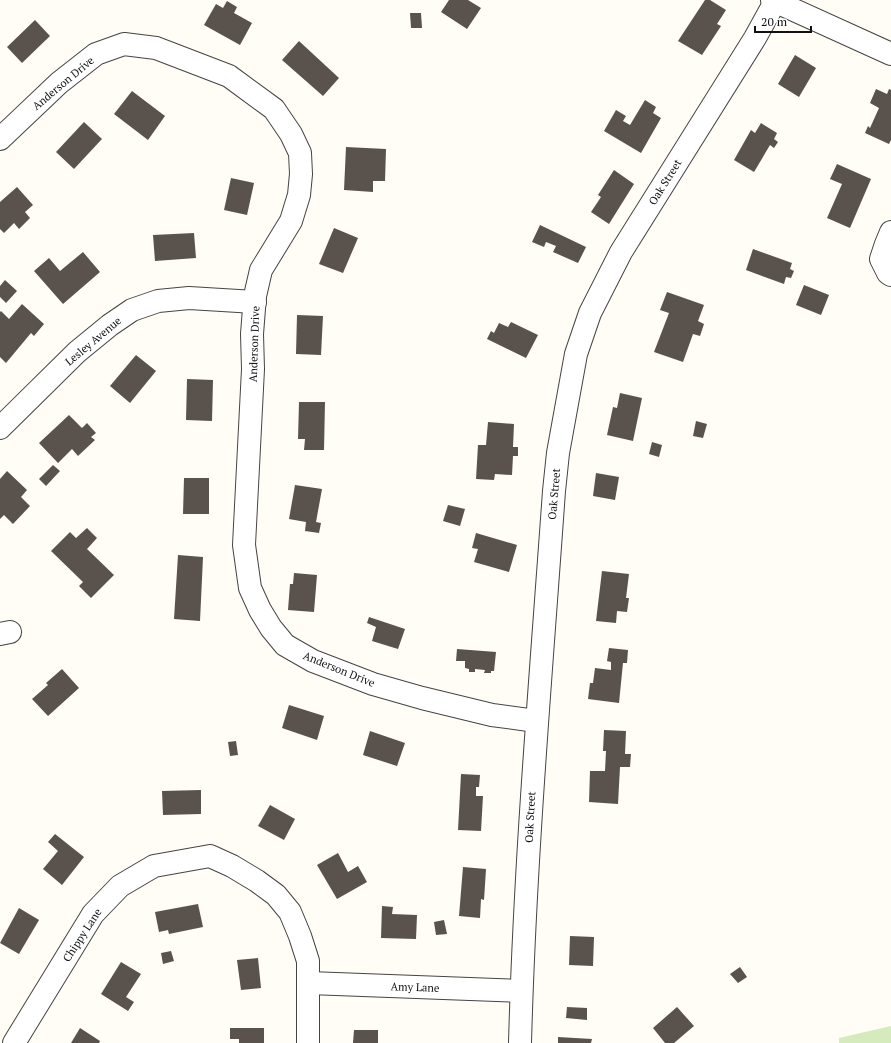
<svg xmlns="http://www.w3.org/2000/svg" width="891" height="1043" font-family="'PT Serif',serif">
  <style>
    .green { fill: #d5ebbd }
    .building { fill: #5a524d }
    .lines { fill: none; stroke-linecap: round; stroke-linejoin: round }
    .minor-casing { stroke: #444; stroke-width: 24 }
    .minor { stroke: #fff; stroke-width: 22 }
    .labels { text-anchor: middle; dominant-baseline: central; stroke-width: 4; stroke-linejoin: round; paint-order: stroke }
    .street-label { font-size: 11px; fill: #111; stroke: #fff }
  </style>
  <rect width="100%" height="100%" fill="#fffdf5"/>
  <!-- green -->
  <polygon class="green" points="891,1026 891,1043 839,1043 839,1038"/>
  <!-- building -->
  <g class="building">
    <polygon points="449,0 468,0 481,8 467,29 441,12"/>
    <polygon points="705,0 710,0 726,10 717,24 721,26 702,55 678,41"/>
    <polygon points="227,1 237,7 234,13 252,23 240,45 204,25 216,4 223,8"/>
    <polygon points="410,13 421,13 422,28 411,28"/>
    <polygon points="35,20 50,36 22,63 7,47"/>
    <polygon points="299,41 339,78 323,96 282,60"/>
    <polygon points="795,55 816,68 799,97 778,84"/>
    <polygon points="876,89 887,94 889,89 891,90 891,140 889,144 865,133 868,126 870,128 879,108 870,103"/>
    <polygon points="132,91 165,116 148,140 114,114"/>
    <polygon points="645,100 656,107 653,113 661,118 641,153 604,131 616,110 626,116 623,121 630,125"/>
    <polygon points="84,122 102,139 74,169 56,152"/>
    <polygon points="761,123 777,133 774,139 778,142 774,148 770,145 754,172 734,160 751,130 755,133"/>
    <polygon points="346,147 386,149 385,181 373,181 373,192 344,190"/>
    <polygon points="837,164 871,179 850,228 827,218 842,184 830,179"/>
    <polygon points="614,170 634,184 609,224 591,212 601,197 598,195"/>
    <polygon points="231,178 254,183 247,215 224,210"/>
    <polygon points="17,187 33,205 25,212 30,218 19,229 14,223 4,233 0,229 0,202"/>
    <polygon points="540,225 586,247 578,263 553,252 556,246 546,242 544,247 532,242"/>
    <polygon points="334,228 358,238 343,273 319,264"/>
    <polygon points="194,233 196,258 155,261 153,235"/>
    <polygon points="753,249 792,263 790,269 794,271 791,278 786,277 784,284 746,270"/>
    <polygon points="83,252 100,272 63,304 34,271 49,258 60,271"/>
    <polygon points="5,280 17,291 6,303 0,297 0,286"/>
    <polygon points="804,285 829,295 821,315 796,305"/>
    <polygon points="667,292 704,305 698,321 704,324 700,336 693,334 683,362 654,352 669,313 660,310"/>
    <polygon points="22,304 44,324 34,336 31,333 6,363 0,357 0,312 1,311 9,319"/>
    <polygon points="297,315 323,316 321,355 296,354"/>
    <polygon points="511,322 538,335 526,358 487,339 491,331 494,333 499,323 508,327"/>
    <polygon points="136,355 156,371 130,403 110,386"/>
    <polygon points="187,379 213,380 212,421 186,420"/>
    <polygon points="620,393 642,398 633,441 607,435 613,407 617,408"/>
    <polygon points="299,402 325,402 324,450 304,450 305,439 298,439"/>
    <polygon points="69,415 82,428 87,423 96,433 91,437 95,440 78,456 72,449 58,463 39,443"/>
    <polygon points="696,421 707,424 703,438 693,436"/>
    <polygon points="488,422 514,424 513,447 518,447 518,456 513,456 512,475 495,474 494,480 476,479 478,445 486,445"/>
    <polygon points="652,442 662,445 659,457 649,454"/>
    <polygon points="53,465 60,471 46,486 39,479"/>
    <polygon points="7,471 27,490 21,497 30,506 13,524 4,515 0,519 0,479"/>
    <polygon points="596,473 619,477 615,500 593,496"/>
    <polygon points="184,478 209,478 209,514 183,514"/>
    <polygon points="295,485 322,489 316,522 321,523 319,533 305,531 306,522 289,519"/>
    <polygon points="448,505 465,509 460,526 443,521"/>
    <polygon points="87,528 97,538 87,549 114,575 91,598 79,586 83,582 51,551 70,532 76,538"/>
    <polygon points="476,533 517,545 509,572 474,562 478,549 472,548"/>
    <polygon points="178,555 203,557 200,621 174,619"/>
    <polygon points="602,571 629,574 626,598 629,598 627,612 617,611 616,623 596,621"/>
    <polygon points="294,573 317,575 314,612 288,610 290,584 293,584"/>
    <polygon points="369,617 405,629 398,649 372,641 376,627 367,623"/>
    <polygon points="609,648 628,650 627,663 623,663 619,703 588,699 590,683 593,683 595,668 611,670 611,662 607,661"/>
    <polygon points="457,649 496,652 494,671 491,671 491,673 484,673 485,670 475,669 475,672 469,672 469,669 465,668 465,661 456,661"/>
    <polygon points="62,669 79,688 48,716 32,699 48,685 46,683"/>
    <polygon points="289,705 324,716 317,740 282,728"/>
    <polygon points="604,730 626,731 625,754 631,754 630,767 620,767 618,804 589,802 590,771 605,771 606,751 603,751"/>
    <polygon points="370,731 405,743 397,766 363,755"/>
    <polygon points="236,741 238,755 230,756 228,742"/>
    <polygon points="461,774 480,775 479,787 476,787 476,796 483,796 481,831 458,830"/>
    <polygon points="201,790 201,814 163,815 162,791"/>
    <polygon points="270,805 295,819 284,840 258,826"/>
    <polygon points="55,834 84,857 62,885 43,869 58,851 48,842"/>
    <polygon points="338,853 348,872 358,866 367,882 337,899 317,865"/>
    <polygon points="463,867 486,869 484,900 481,899 480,918 459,916"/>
    <polygon points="198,904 203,927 169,934 168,930 159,932 155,912"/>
    <polygon points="382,906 393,907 392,914 417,915 416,939 381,938"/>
    <polygon points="19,908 39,920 19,954 0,943"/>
    <polygon points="444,920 447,934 436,935 434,922"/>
    <polygon points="570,936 594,937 593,966 569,965"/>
    <polygon points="171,951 174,961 163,964 161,953"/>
    <polygon points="258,958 261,988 241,990 237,960"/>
    <polygon points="121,962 141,974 126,997 134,1002 128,1011 101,994"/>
    <polygon points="740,967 747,977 738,983 730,974"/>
    <polygon points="567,1007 587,1008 587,1020 566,1018"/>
    <polygon points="677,1007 694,1026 674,1043 665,1043 653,1028"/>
    <polygon points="80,1028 100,1041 99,1043 71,1043"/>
    <polygon points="230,1028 264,1028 264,1043 239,1043 239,1039 230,1039"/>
    <polygon points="354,1030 378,1030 378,1043 353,1043"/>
    <polygon points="558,1037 592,1039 591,1043 558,1043"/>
  </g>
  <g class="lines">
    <defs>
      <g id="minor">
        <polyline points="772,0 891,54"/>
        <polyline points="0,139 59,83 96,54 124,44 156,48 229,76 274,109 291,134 300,153 301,174 299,195 291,221 261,270 255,296 252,334 253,369 244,545 250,588 260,610 271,628 285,645 313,661 373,684 422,698 492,715 536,721"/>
        <polyline points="891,232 886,244 881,259 888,273 891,275"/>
        <polyline points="0,428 77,352 110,325 132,310 158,301 189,298 255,302"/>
        <polyline points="0,634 10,632"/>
        <polyline points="309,983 521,991"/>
        <polyline points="14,1043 93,914 120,886 154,866 210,856 232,866 257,881 276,895 290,912 300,936 308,961 308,1043"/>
        <path d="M520,1043C525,858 541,675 554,491L558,453L576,354L590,313L621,252L755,38L776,0"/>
      </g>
    </defs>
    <!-- minor casing -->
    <use href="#minor" class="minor-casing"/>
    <!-- minor -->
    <use href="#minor" class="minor"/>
  </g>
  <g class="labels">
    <!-- street labels -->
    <g class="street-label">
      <text transform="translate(63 83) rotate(-40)">Anderson Drive</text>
      <text transform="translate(665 182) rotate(-58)">Oak Street</text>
      <text transform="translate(93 341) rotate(-40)">Lesley Avenue</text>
      <text transform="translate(254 344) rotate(-88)">Anderson Drive</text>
      <text transform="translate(554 494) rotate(-85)">Oak Street</text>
      <text transform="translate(339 669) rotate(22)">Anderson Drive</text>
      <text transform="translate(530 817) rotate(-87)">Oak Street</text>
      <text transform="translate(82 935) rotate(-57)">Chippy Lane</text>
      <text transform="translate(415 987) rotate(2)">Amy Lane</text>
    </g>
  </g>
  <!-- scale -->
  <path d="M755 26v6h56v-6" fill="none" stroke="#111111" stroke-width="2"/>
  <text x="761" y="26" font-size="12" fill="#111111" stroke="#ffffff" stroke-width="3" paint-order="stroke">20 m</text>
</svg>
